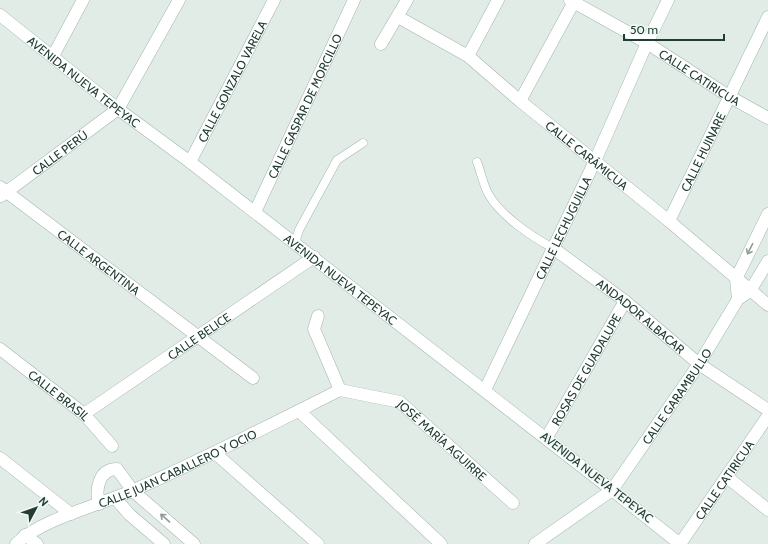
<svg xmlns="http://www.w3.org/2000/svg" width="768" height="544" font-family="Cabin,sans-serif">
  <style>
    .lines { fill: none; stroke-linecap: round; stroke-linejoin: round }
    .lane-casing { stroke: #a4b4ae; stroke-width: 9 }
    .street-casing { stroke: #a4b4ae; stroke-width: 13 }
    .secondary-casing { stroke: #9fb8b0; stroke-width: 13 }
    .lane { stroke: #fff; stroke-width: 8 }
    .street { stroke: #fff; stroke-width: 12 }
    .secondary { stroke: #fff; stroke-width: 12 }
    .oneway { stroke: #909e9a }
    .labels { text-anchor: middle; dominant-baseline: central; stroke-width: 3; stroke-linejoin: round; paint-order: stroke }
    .street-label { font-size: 12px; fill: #213e36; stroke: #f2f9f5 }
  </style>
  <rect width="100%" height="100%" fill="#e1ece7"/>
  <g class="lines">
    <defs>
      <g id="lane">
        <path d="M477,162C481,172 483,185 489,195C501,216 532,237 553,248"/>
        <polyline points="295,243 299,230 337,160 363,143"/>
      </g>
      <g id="street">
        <path id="s1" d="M570,0L647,43L730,97L768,118"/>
        <path id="s2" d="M398,17L468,56L520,101L669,221L768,305"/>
        <polyline points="381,44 407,0"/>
        <polyline points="53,56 83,0"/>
        <polyline points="468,56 498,0"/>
        <polyline points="520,101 575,0"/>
        <path id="s3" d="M190,162L274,0"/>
        <path id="s4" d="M0,187L253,378"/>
        <path id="s5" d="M1,196L118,109L179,0"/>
        <path id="s6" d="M255,212L354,0"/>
        <path id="s7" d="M669,221L768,17"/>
        <path id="s8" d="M553,248L625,301L699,364L768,410"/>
        <polyline points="318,316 314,329 340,390"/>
        <path id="s9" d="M0,349L84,414L112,446"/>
        <path id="s10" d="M340,390L400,402L513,503"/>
        <path id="s11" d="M485,390L595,161L647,43L668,0"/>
        <polyline points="299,411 441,544"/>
        <path id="s12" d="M84,414L314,257"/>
        <path id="s13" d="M547,437L625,301"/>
        <polyline points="215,453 318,544"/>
        <polyline points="0,458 71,514"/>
        <polyline points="727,477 768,510"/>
        <polyline points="612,490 680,544"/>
        <polyline points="115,498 130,515 164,544"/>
        <path d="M99,504C95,489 99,469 117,469L133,491L194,544"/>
        <polyline points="25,535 37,544"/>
        <path id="s14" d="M16,544C41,519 100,505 134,490C204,459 272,424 340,390"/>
        <path id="s15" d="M680,544L768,416"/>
      </g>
      <g id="secondary">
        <path id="s16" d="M0,15L118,109L190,162L612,490"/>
        <polyline points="738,299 736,279 768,214"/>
        <path id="s17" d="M535,544L612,490L699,364L738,299L750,291L768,261"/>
      </g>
    </defs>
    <!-- lane casing -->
    <use href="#lane" class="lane-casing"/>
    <!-- street casing -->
    <use href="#street" class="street-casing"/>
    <!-- secondary casing -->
    <use href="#secondary" class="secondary-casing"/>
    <!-- lane -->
    <use href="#lane" class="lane"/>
    <!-- street -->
    <use href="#street" class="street"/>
    <!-- secondary -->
    <use href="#secondary" class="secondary"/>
  </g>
  <!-- one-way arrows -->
  <defs><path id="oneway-shaft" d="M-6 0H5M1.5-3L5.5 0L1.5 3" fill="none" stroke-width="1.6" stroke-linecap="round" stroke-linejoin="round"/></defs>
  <g class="oneway">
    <use href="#oneway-shaft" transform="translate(750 249) rotate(117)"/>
    <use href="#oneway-shaft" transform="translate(165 518) rotate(-139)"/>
  </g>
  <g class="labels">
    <!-- street labels -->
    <g class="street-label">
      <text stroke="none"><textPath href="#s1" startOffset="151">CALLE CATIRICUA</textPath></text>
      <text stroke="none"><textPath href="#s16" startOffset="107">AVENIDA NUEVA TEPEYAC</textPath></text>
      <text stroke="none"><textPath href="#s3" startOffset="91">CALLE GONZALO VARELA</textPath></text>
      <text stroke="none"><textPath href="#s6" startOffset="117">CALLE GASPAR DE MORCILLO</textPath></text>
      <text stroke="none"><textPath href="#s5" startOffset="73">CALLE PERÚ</textPath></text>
      <text stroke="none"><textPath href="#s7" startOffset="77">CALLE HUINARE</textPath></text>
      <text stroke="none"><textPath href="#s2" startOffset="235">CALLE CARÁMICUA</textPath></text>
      <text stroke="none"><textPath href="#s11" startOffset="180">CALLE LECHUGUILLA</textPath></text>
      <text stroke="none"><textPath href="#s4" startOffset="124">CALLE ARGENTINA</textPath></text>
      <text stroke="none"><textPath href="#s16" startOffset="431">AVENIDA NUEVA TEPEYAC</textPath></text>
      <text stroke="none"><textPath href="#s8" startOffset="111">ANDADOR ALBACAR</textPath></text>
      <text stroke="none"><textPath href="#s12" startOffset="139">CALLE BELICE</textPath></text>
      <text stroke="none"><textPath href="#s13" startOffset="78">ROSAS DE GUADALUPE</textPath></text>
      <text stroke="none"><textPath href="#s9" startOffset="75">CALLE BRASIL</textPath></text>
      <text stroke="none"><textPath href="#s17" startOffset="208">CALLE GARAMBULLO</textPath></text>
      <text stroke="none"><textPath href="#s10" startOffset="118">JOSÉ MARÍA AGUIRRE</textPath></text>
      <text stroke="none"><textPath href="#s14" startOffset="179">CALLE JUAN CABALLERO Y OCIO</textPath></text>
      <text transform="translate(597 477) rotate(38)">AVENIDA NUEVA TEPEYAC</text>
      <text stroke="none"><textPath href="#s15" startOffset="78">CALLE CATIRICUA</textPath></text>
    </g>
  </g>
  <!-- north arrow -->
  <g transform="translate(36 508) rotate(49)" stroke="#f2f9f5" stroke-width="3" paint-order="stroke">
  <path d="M0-3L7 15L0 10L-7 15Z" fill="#213e36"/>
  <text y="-6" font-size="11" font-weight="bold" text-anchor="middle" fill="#213e36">N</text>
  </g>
  <!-- scale -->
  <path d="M624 34v6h100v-6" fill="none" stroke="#213e36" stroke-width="2"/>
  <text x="630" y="34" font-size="12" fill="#213e36" stroke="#f2f9f5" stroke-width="3" paint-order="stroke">50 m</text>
</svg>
